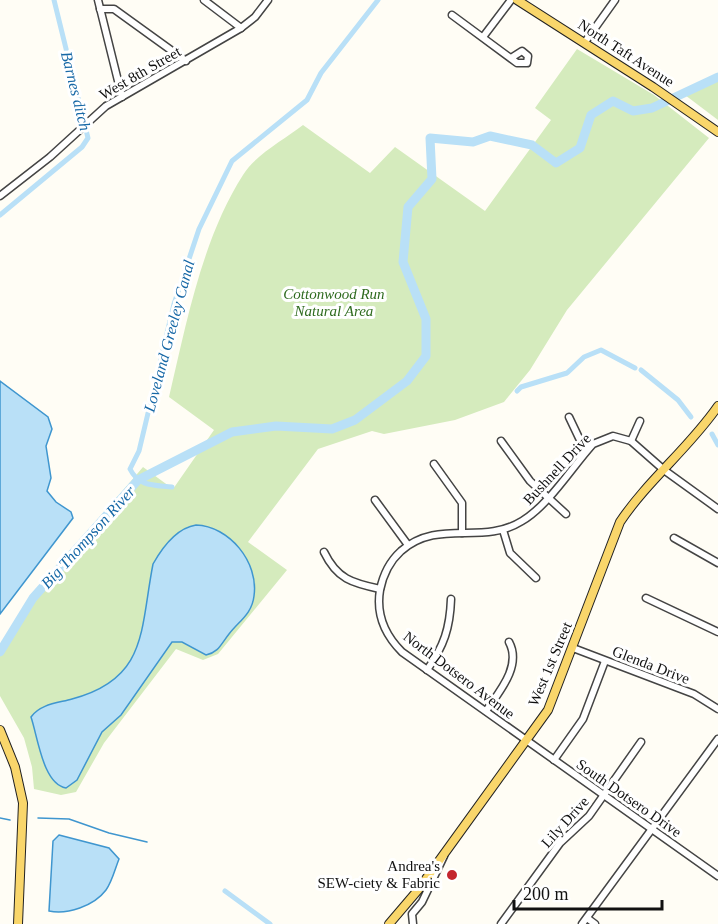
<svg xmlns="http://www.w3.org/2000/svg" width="718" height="924" font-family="'Times New Roman',serif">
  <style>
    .green { fill: #d5ebbd }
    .water { fill: #b9e0f7; stroke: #3f96cf; stroke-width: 1.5 }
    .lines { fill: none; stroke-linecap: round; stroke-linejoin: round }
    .stream { stroke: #3f96cf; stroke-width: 1.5 }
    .canal { stroke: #b9e0f7; stroke-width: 5 }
    .river { stroke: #b9e0f7; stroke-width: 9 }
    .minor-casing { stroke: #444; stroke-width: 9 }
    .major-casing { stroke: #222; stroke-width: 10 }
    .minor { stroke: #fff; stroke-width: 6 }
    .major { stroke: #f9d66b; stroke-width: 8 }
    .poi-dot { fill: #c4262e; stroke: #fff; stroke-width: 2 }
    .labels { text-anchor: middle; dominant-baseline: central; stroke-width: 6; stroke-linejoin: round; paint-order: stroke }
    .street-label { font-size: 15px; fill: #111; stroke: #fff }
    .park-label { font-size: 15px; font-style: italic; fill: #2f6b1f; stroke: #fff }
    .poi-label { font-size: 15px; fill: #111; stroke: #fff; text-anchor: end }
    .water-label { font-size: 16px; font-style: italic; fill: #1768a6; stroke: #fff }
  </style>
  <rect width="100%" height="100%" fill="#fffdf5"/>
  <!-- green -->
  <g class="green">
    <path d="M577,49L654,95L709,138L567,310L530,370L504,402L455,420L384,434L372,431L318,449L248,542L287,570L218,654L203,660L176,649L104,743L76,792L61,795L34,789L32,767L24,738L0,696V644H5L30,600L143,467L173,489L214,430L169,397C186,325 202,239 243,175C256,154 284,140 303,125L370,173L395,147L485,211L551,120L535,108Z"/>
    <polygon points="718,80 718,120 685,95"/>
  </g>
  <!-- water -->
  <g class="water">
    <polygon points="0,381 48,417 52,429 46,446 51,478 47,491 56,502 71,512 73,518 0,614"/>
    <path d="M196,525C229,526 259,562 254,596C252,614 239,621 229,634C221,644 219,652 206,655L182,642H172L121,715L102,732L77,780L66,788C43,784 38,738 31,717C40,704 58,703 72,699C148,679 140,630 153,564C162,548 177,528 196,525Z"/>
    <path d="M59,835L109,848L119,859C115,869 112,882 106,890C94,906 67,915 49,911L53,841Z"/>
  </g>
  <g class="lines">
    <!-- stream -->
    <g class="stream">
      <polyline points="0,818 10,820"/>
      <polyline points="38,818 69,819 109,833 147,842"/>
    </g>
    <!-- canal -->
    <g class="canal">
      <polyline points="0,215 82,147 88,138 54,0"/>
      <polyline points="641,370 678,400 691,417"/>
      <polyline points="517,391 521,387 567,373 584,357 601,350 635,368"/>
      <polyline points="712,434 718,445"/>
      <path d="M172,487C154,485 139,487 130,469L139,451L174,304L199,229L232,161L307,100L321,73L378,0"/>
      <polyline points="225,891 270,924"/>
    </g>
    <!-- river -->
    <polyline class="river" points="0,652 33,598 138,480 232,432 276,426 332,429 355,420 407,381 426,356 426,319 403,262 408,207 432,179 430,138 473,142 490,136 532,145 556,163 580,148 591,115 613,101 633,111 652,108 718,77"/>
    <defs>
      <g id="minor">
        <polyline points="98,0 122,97"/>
        <polyline points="204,0 241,28"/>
        <polyline points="100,9 114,9 186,61"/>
        <polyline points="452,15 517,63 527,63 528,56 522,51 511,58"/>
        <polyline points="483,37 511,0"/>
        <polyline points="585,42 615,0"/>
        <polyline points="0,196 50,157 106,106 241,28 255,17 268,0"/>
        <polyline points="569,417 579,438 589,448"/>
        <polyline points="501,441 530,481 566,514"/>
        <polyline points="631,441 640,421"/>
        <polyline points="434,464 462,503 462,533"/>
        <polyline points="375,500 408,545"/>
        <path d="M718,509L664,470L631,441L613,436L593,444C572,467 549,505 522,521C482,546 439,518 401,551C390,561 383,575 380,590C376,614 385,635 402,652L718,876"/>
        <polyline points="503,530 510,553 536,578"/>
        <polyline points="674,538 718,563"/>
        <path d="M324,552C337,579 352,583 380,589"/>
        <polyline points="646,598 718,632"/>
        <polyline points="573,648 694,694 718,709"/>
        <path d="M427,670C444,646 450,628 451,599"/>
        <path d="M486,711C499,692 522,666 509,642"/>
        <polyline points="554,760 583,719 605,661"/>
        <polyline points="587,918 595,924"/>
        <polyline points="413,924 412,914 422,902 444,856"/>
        <polyline points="501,924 560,843 589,816 641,742"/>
        <polyline points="582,924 718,739"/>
      </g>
      <g id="major">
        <polyline points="517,0 653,87 718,132"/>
        <polyline points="0,730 15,767 23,803 18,924"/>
        <path d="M389,924L418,890L548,710L620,522C648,480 689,448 718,406"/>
      </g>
    </defs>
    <!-- minor casing -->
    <use href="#minor" class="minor-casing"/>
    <!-- major casing -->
    <use href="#major" class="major-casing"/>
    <!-- minor -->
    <use href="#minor" class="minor"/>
    <!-- major -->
    <use href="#major" class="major"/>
  </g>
  <!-- markers -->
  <circle class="poi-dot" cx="452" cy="875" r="6"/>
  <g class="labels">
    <!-- street labels -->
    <g class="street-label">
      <text transform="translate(626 53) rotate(33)">North Taft Avenue</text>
      <text transform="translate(140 73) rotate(-30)">West 8th Street</text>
      <text transform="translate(557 469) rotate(-47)">Bushnell Drive</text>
      <text transform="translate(550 664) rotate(-67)">West 1st Street</text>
      <text transform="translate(651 665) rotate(21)">Glenda Drive</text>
      <text transform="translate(459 675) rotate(37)">North Dotsero Avenue</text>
      <text transform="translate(629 798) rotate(35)">South Dotsero Drive</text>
      <text transform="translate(565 822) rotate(-48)">Lily Drive</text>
    </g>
    <!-- park labels -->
    <g class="park-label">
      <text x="334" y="294">Cottonwood Run<tspan x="334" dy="17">Natural Area</tspan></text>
    </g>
    <!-- poi labels -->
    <g class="poi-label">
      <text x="440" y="866">Andrea's<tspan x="440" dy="17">SEW-ciety &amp; Fabric</tspan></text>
    </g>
    <!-- water labels -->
    <g class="water-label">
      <text transform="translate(76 91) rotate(76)">Barnes ditch</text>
      <text transform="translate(169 336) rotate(-75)">Loveland Greeley Canal</text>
      <text transform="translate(88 537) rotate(-48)">Big Thompson River</text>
    </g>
  </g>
  <!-- scale -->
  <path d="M514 900v9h148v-9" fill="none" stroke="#111111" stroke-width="3"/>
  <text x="523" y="900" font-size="18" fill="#111111" stroke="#ffffff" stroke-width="4.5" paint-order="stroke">200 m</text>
</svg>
